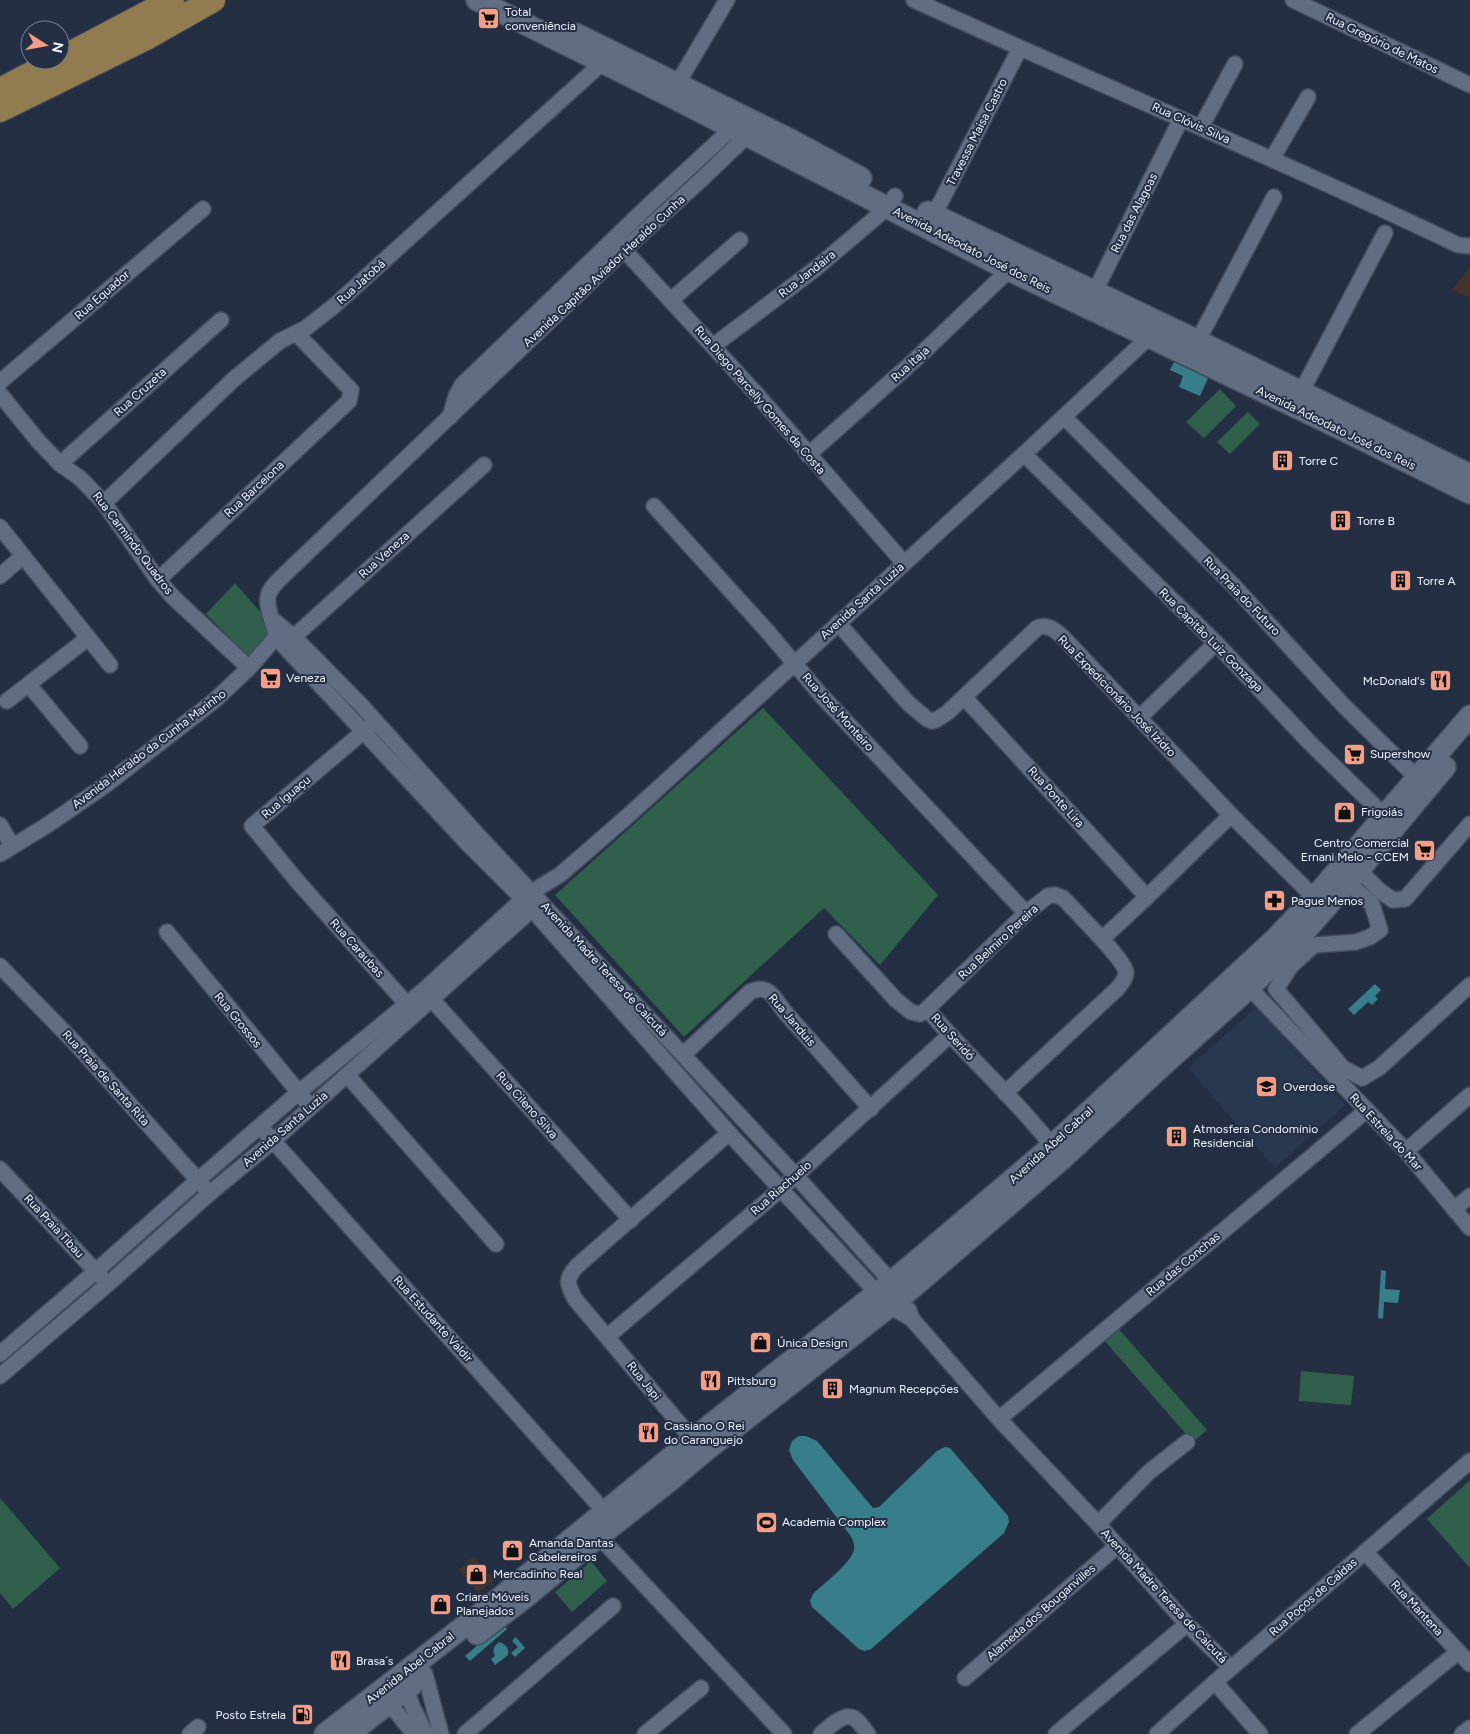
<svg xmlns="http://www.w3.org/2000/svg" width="1470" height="1734" font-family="Figtree,sans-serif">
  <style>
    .commercial { fill: #443328 }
    .built { fill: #293851 }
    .green { fill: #30604b }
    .water { fill: #377e8a }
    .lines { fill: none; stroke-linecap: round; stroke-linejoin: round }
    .street-casing { stroke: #434c5c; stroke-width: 18 }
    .secondary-casing { stroke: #434c5c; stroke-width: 24 }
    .primary-casing { stroke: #434c5c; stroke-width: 26 }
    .street { stroke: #606d83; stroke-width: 15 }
    .secondary { stroke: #606d83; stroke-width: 21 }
    .primary { stroke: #927b4f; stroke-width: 24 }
    .labels { text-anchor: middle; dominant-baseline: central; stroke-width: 4; stroke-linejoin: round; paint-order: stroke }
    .poi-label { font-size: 12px; fill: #eef4fe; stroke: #242f43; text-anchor: start }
    .street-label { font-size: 12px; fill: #eef4fe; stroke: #242f43 }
  </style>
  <rect width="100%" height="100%" fill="#242f43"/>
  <!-- commercial -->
  <g class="commercial">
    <polygon points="1470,267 1470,298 1452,290"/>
    <polygon points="473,1557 494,1579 479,1593 459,1570"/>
  </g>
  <!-- built -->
  <polygon class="built" points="1258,1006 1345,1105 1275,1168 1188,1068"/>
  <!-- green -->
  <g class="green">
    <polygon points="1220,389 1236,406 1204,438 1186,422"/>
    <polygon points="1248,412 1260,424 1230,454 1217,442"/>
    <polygon points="235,583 275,629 248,656 206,614"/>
    <polygon points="763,708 938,895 880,965 824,908 684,1037 555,895"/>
    <polygon points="1117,1327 1207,1430 1193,1442 1103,1339"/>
    <polygon points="1301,1371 1354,1376 1351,1405 1299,1401"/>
    <polygon points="1470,1480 1470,1568 1427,1519"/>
    <polygon points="0,1498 60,1568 13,1609 0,1593"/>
    <polygon points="591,1561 607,1581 572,1612 555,1592"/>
  </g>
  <!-- water -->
  <g class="water">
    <polygon points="1174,362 1208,378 1200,396 1179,387 1183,376 1170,370"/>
    <polygon points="1375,984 1381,990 1375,996 1378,999 1372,1005 1368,1002 1354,1015 1348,1009"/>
    <polygon points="1381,1270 1386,1271 1385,1289 1400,1290 1398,1303 1384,1302 1383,1319 1378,1318"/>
    <path d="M799,1436H806L817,1441L873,1508L879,1507L937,1451L945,1447L950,1448L1008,1516L1009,1522L1004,1533L871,1649L865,1651L859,1649L812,1607L810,1601L813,1594C823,1584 850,1564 854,1550C855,1545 853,1540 850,1535L793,1460L789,1450L792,1441Z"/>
    <polygon points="503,1624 507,1629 470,1661 465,1656"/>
    <polygon points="516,1637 525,1648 515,1657 511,1653 518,1647 512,1641"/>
    <path d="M499,1642C506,1644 509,1648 508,1655L495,1665L491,1659L495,1656C492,1650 494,1646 499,1642Z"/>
  </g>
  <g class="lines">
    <defs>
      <g id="street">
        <path d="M914,0C1095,83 1279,159 1458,245L1470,246"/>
        <polyline points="1293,0 1470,85"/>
        <polyline points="673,91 727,0"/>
        <polyline points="1201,127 1235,64"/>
        <path d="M754,129L704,177L625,249L286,573C266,592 264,595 272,621C276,633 277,637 284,646L467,843L523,899L729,1133L889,1306L912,1319"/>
        <polyline points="1272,159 1308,97"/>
        <polyline points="934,215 1020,48"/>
        <polyline points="614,239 753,390 904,563"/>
        <polyline points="1091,299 1181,119"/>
        <polyline points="671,300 740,240"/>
        <polyline points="713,346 815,269 887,208 895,196"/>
        <polyline points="1194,348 1274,197"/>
        <polyline points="0,382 203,209"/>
        <polyline points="0,394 39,442 60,464 80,478 104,503 158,580 174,598 249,668"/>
        <polyline points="1297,400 1385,233"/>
        <polyline points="450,417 456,396 462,385 648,206 738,123"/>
        <polyline points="1064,417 1233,585 1344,706 1417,778"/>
        <polyline points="1024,454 1216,643 1309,742 1392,823"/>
        <polyline points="808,455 917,358 1009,270"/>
        <polyline points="60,464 221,320"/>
        <polyline points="104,503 234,379 280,341 306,328 334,306 602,63 607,54"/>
        <polyline points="654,506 768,632 820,694 1026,913"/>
        <polyline points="0,527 110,665"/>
        <polyline points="0,576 22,557"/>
        <polyline points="158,580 349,401 351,390 296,333"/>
        <polyline points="272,619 294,637 361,705 476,833 795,1175 897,1288"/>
        <path d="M838,623L908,703L920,713L927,719L932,721L936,720L947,713L1037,628C1052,621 1065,640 1075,650L1231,815L1321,904"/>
        <polyline points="287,643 484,465"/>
        <polyline points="29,685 80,746"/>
        <polyline points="964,697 1147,897"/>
        <polyline points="7,701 88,638"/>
        <polyline points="1139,718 1216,643"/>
        <polyline points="370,726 252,826 298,882 413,1011"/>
        <polyline points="0,825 12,846"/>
        <polyline points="0,854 49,824 107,784 214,701 249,668 283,629"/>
        <polyline points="1359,870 1380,891 1393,900 1405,899 1470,824"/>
        <polyline points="1348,883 1372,904 1380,930 1370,937 1356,942 1314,945 1291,966 1276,989 1343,1068 1362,1078 1379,1068 1470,985"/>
        <polyline points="167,932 305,1100"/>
        <path d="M836,934L896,1000L911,1012L920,1014L927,1009L1026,913L1048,896L1055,895L1063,898C1074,910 1124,959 1126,972C1126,979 1121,984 1117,989L1005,1093"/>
        <polyline points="1102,939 1147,897 1231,815"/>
        <polyline points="0,966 75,1043 204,1187"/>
        <polyline points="1243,981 1406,1151 1470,1228"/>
        <polyline points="426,993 631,1220"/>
        <path d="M927,1009C969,1058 1018,1101 1057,1152"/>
        <path d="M683,1055L750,992C769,983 774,998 784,1011L871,1109"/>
        <polyline points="347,1075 496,1244"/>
        <polyline points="266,1133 605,1512"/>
        <polyline points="1406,1151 1470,1095"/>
        <polyline points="0,1169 102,1278"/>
        <polyline points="1454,1209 1470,1196"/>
        <polyline points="909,1310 912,1319 999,1419 1098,1524 1187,1624 1231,1668"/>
        <polyline points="608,1336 781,1189 950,1035"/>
        <polyline points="0,1354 96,1271 198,1180 298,1093 424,990 523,899 532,892 561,874 630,814 1024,454 1149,337 1153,330"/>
        <polyline points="0,1376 108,1284 210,1193 273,1141 538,904"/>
        <polyline points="999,1419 1367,1110"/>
        <path d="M699,1447L575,1299C567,1284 565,1279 577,1266L729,1133"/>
        <polyline points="1098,1524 1149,1472 1187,1442"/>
        <polyline points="593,1530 784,1734"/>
        <polyline points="1365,1552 1470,1664"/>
        <polyline points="425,1674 441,1734"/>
        <polyline points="965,1678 1117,1546"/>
        <polyline points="1215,1682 1260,1734"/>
        <polyline points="406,1689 413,1708 426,1734"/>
        <polyline points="389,1703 414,1734"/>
        <polyline points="190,1734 198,1727"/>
        <polyline points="465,1734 613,1606"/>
        <polyline points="645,1734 701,1688"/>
        <path d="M821,1734C828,1728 844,1712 854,1718C859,1721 864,1729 868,1734"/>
        <polyline points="1056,1734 1187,1624"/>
        <polyline points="1157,1734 1215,1682 1470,1461"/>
        <polyline points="1357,1734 1458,1652"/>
        <polyline points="1462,1734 1470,1728"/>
      </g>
      <g id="secondary">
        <polyline points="477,0 670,96 1009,270 1327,422 1470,493"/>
        <polyline points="576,34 791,140 861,178"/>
        <polyline points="928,212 1198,341 1470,475"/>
        <polyline points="477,1634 527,1596 598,1537 667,1483 705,1451 904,1295 1062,1159 1161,1067 1249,988 1292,946 1359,870 1445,767"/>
        <polyline points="325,1734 485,1610 714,1422 901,1274 1052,1146 1276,938 1314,898 1470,716"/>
        <polyline points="349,1734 412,1685"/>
      </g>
      <g id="primary">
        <polyline points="60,59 172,0"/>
        <polyline points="0,90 58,60"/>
        <polyline points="0,110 146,38 213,0"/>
      </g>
    </defs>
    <!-- street casing -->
    <use href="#street" class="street-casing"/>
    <!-- secondary casing -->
    <use href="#secondary" class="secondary-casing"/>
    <!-- primary casing -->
    <use href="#primary" class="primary-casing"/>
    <!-- street -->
    <use href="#street" class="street"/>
    <!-- secondary -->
    <use href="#secondary" class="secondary"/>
    <!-- primary -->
    <use href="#primary" class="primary"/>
  </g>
  <!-- icons -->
  <defs>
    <symbol id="supermarket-square" viewBox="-11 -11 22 22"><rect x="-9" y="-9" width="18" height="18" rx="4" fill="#f49e87" stroke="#242f43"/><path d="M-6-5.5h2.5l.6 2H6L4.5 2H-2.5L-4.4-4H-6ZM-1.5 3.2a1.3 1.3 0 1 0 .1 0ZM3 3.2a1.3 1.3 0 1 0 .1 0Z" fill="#111"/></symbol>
    <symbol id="building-square" viewBox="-11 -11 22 22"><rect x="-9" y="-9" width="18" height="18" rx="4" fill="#f49e87" stroke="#242f43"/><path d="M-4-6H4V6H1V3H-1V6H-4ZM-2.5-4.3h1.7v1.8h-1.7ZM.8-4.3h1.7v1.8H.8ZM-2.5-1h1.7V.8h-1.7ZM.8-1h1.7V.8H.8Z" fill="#111"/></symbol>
    <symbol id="restaurant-square" viewBox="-11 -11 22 22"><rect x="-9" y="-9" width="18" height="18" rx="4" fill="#f49e87" stroke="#242f43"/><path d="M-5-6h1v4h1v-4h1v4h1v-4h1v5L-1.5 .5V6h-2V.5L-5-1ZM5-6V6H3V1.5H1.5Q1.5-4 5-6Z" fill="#111"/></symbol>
    <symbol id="shop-square" viewBox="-11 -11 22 22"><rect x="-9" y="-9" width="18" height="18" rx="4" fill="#f49e87" stroke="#242f43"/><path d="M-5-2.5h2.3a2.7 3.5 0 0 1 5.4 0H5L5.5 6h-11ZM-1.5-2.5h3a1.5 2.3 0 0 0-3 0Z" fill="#111"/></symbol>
    <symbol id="pharmacy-square" viewBox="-11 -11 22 22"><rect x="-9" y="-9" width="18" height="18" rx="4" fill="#f49e87" stroke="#242f43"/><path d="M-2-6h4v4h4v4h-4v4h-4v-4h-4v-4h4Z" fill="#111"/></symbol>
    <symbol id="school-square" viewBox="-11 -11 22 22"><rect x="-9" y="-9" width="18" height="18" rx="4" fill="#f49e87" stroke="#242f43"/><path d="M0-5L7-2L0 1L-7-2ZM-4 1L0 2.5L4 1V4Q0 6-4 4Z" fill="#111"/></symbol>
    <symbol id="stadium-square" viewBox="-11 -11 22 22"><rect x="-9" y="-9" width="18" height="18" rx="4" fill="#f49e87" stroke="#242f43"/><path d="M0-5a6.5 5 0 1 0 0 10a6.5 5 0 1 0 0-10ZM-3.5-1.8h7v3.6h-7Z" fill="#111"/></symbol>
    <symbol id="fuel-square" viewBox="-11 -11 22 22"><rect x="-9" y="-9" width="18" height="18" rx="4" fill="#f49e87" stroke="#242f43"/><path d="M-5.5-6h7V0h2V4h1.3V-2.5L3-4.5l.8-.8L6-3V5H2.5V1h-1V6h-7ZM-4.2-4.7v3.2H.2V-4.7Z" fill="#111"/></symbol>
  </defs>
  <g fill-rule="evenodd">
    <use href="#supermarket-square" x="476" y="6" width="25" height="25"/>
    <use href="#building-square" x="1270" y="448" width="25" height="25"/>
    <use href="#building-square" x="1328" y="508" width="25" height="25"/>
    <use href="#building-square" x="1388" y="568" width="25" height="25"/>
    <use href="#supermarket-square" x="258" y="666" width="25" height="25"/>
    <use href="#restaurant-square" x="1428" y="668" width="25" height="25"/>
    <use href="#supermarket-square" x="1342" y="742" width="25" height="25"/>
    <use href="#shop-square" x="1332" y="800" width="25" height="25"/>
    <use href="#supermarket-square" x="1412" y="838" width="25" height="25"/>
    <use href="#pharmacy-square" x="1262" y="888" width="25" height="25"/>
    <use href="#school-square" x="1254" y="1074" width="25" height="25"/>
    <use href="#building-square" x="1164" y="1124" width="25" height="25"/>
    <use href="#shop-square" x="748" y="1330" width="25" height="25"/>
    <use href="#restaurant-square" x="698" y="1368" width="25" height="25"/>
    <use href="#building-square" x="820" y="1376" width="25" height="25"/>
    <use href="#restaurant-square" x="636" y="1420" width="25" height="25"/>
    <use href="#stadium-square" x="754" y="1510" width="25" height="25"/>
    <use href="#shop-square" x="500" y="1538" width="25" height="25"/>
    <use href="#shop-square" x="464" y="1562" width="25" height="25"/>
    <use href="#shop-square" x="428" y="1592" width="25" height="25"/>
    <use href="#restaurant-square" x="328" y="1648" width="25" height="25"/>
    <use href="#fuel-square" x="290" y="1702" width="25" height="25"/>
  </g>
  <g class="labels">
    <!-- poi labels -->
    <g class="poi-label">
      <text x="505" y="12">Total<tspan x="505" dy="14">conveniência</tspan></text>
      <text x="1299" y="461">Torre C</text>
      <text x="1357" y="521">Torre B</text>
      <text x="1417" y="581">Torre A</text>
      <text x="286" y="678">Veneza</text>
      <text x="1425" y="681" text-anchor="end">McDonald's</text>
      <text x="1370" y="754">Supershow</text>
      <text x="1361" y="812">Frigoiás</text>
      <text x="1409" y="843" text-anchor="end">Centro Comercial<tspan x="1409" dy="14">Ernani Melo - CCEM</tspan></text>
      <text x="1291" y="901">Pague Menos</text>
      <text x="1283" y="1087">Overdose</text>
      <text x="1193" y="1129">Atmosfera Condomínio<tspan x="1193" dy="14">Residencial</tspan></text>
      <text x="777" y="1343">Única Design</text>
      <text x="727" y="1381">Pittsburg</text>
      <text x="849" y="1389">Magnum Recepções</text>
      <text x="664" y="1426">Cassiano O Rei<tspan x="664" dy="14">do Caranguejo</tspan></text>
      <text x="782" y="1522">Academia Complex</text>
      <text x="529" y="1543">Amanda Dantas<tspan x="529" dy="14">Cabelereiros</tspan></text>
      <text x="493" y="1574">Mercadinho Real</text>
      <text x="456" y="1597">Criare Móveis<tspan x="456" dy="14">Planejados</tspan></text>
      <text x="356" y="1661">Brasa´s</text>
      <text x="286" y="1715" text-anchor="end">Posto Estrela</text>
    </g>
    <!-- street labels -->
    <g class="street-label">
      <text transform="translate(1382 43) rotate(26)">Rua Gregório de Matos</text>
      <text transform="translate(1191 123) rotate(24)">Rua Clóvis Silva</text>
      <text transform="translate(977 132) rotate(-63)">Travessa Maisa Castro</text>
      <text transform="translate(1134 213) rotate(-63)">Rua das Alagoas</text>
      <text transform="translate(972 250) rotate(27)">Avenida Adeodato José dos Reis</text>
      <text transform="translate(604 271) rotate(-43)">Avenida Capitão Aviador Heraldo Cunha</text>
      <text transform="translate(807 274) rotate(-38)">Rua Jandaira</text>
      <text transform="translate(361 282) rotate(-42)">Rua Jatobá</text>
      <text transform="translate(102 295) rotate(-41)">Rua Equador</text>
      <text transform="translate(910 364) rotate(-42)">Rua Itaja</text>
      <text transform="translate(140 392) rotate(-42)">Rua Cruzeta</text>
      <text transform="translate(760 400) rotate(49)">Rua Diego Parcelly Gomes da Costa</text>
      <text transform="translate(1336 428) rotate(26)">Avenida Adeodato José dos Reis</text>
      <text transform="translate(254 489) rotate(-43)">Rua Barcelona</text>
      <text transform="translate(133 543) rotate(53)">Rua Carmindo Quadros</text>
      <text transform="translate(384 555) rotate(-42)">Rua Veneza</text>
      <text transform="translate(1242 596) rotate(46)">Rua Praia do Futuro</text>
      <text transform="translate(862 601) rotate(-42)">Avenida Santa Luzia</text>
      <text transform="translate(1211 640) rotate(45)">Rua Capitão Luiz Gonzaga</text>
      <text transform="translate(1117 696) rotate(46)">Rua Expedicionário José Izidro</text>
      <text transform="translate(838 712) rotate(48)">Rua José Monteiro</text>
      <text transform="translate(149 749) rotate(-37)">Avenida Heraldo da Cunha Marinho</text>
      <text transform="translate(286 797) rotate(-40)">Rua Iguaçu</text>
      <text transform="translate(1056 797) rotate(48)">Rua Ponte Lira</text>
      <text transform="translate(998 942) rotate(-43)">Rua Belmiro Pereira</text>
      <text transform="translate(357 948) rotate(48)">Rua Caraubas</text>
      <text transform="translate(604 969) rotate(47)">Avenida Madre Teresa de Calcutá</text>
      <text transform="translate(238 1020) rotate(51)">Rua Grossos</text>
      <text transform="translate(792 1020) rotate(49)">Rua Janduis</text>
      <text transform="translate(953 1037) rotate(48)">Rua Seridó</text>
      <text transform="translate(106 1078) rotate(48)">Rua Praia de Santa Rita</text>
      <text transform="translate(527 1105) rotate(48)">Rua Cileno Silva</text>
      <text transform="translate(285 1129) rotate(-41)">Avenida Santa Luzia</text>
      <text transform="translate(1386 1132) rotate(47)">Rua Estrela do Mar</text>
      <text transform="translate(1051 1145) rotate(-42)">Avenida Abel Cabral</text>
      <text transform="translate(781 1188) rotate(-41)">Rua Riachuelo</text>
      <text transform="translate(54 1226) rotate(47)">Rua Praia Tibau</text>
      <text transform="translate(1183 1264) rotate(-40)">Rua das Conchas</text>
      <text transform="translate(433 1319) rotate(48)">Rua Estudante Valdir</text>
      <text transform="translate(644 1381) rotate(51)">Rua Japi</text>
      <text transform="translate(1164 1596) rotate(47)">Avenida Madre Teresa de Calcutá</text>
      <text transform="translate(1313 1597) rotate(-41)">Rua Poços de Caldas</text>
      <text transform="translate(1417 1608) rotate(47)">Rua Mantena</text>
      <text transform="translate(1041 1612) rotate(-41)">Alameda dos Bouganvilles</text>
      <text transform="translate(410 1668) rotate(-38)">Avenida Abel Cabral</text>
    </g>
  </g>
  <!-- north arrow -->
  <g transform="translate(45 45) rotate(101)"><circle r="24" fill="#242f43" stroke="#757e8e"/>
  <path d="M0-4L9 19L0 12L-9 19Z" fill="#f49e87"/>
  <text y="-8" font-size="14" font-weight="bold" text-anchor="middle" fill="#eef4fe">N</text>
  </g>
</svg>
